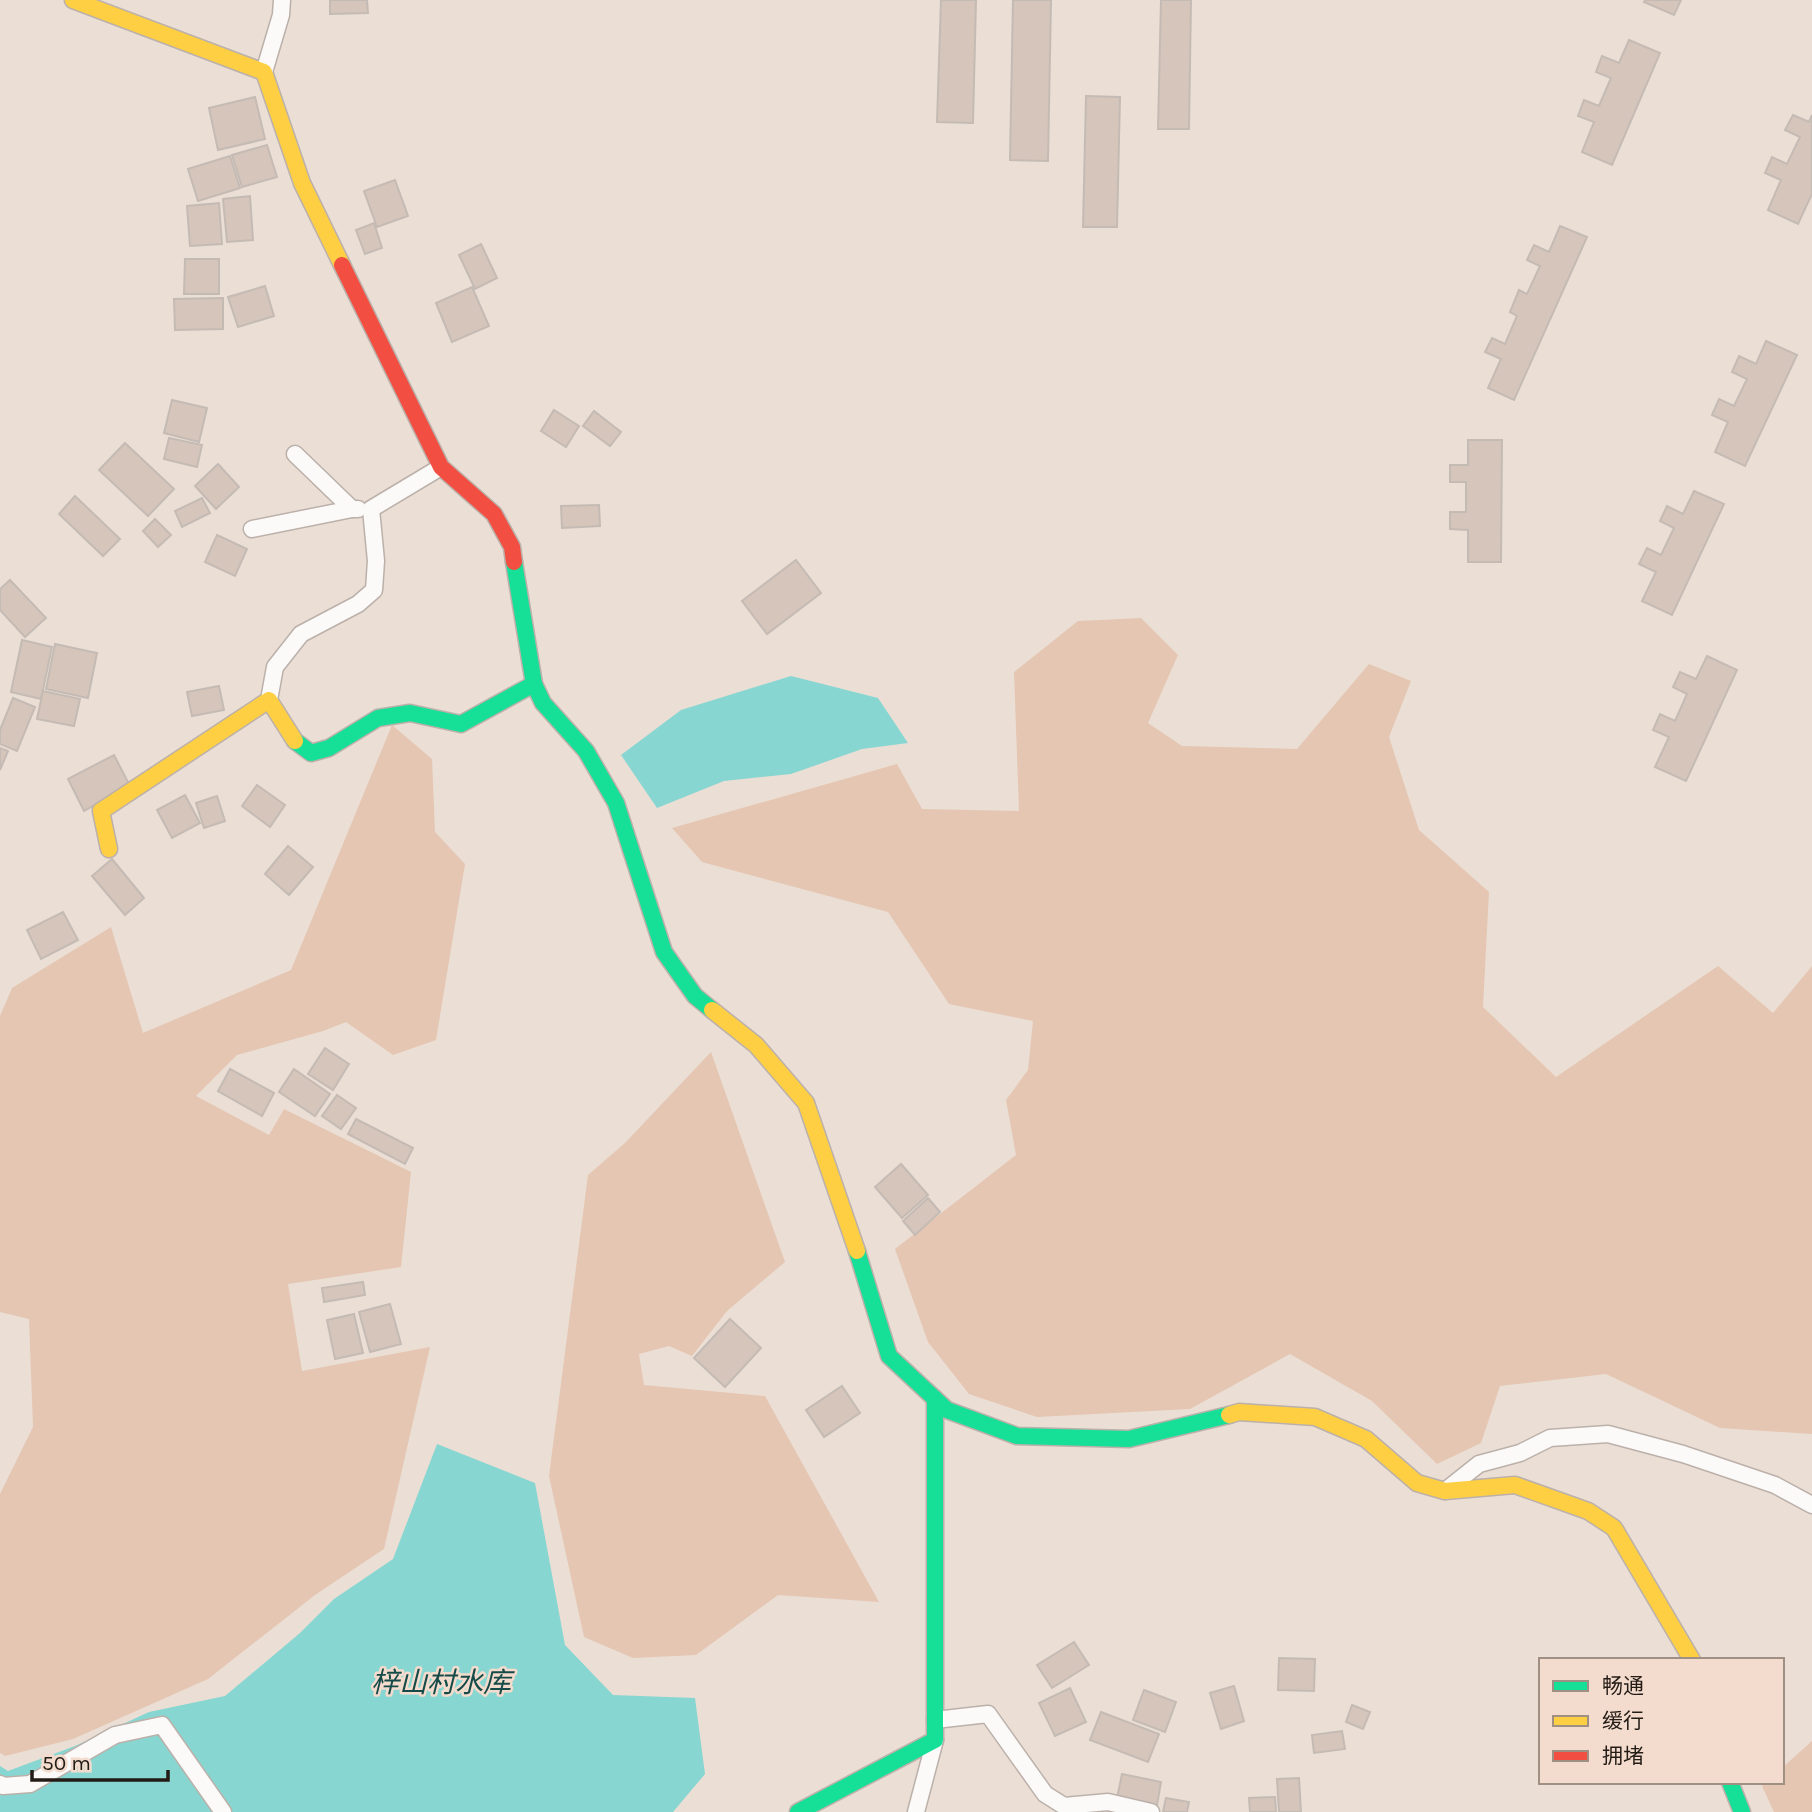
<svg xmlns="http://www.w3.org/2000/svg" width="1812" height="1812" font-family="Karla,'Noto Sans SC',sans-serif">
  <style>
    .green { fill: #e4c6b2 }
    .water { fill: #88d6d1 }
    .building { fill: #d6c5ba; stroke: #c5bbb5; stroke-width: 2 }
    .lines { fill: none; stroke-linecap: round; stroke-linejoin: round }
    .street-casing { stroke: #bbb1aa; stroke-width: 19 }
    .fast-casing { stroke: #bbb1aa; stroke-width: 19 }
    .slow-casing { stroke: #bbb1aa; stroke-width: 19 }
    .jam-casing { stroke: #bbb1aa; stroke-width: 19 }
    .street { stroke: #fcfaf9; stroke-width: 16 }
    .fast { stroke: #16e098; stroke-width: 16 }
    .slow { stroke: #ffcf43; stroke-width: 16 }
    .jam { stroke: #f24e42; stroke-width: 16 }
    .labels { text-anchor: middle; dominant-baseline: central; stroke-width: 5; stroke-linejoin: round; paint-order: stroke }
    .water-label { font-size: 28px; font-style: italic; fill: #154a48; stroke: #f3dccd }
  </style>
  <rect width="100%" height="100%" fill="#ebded5"/>
  <!-- green -->
  <g class="green">
    <polygon points="1141,618 1178,655 1148,723 1182,746 1297,749 1369,664 1411,681 1389,737 1419,830 1489,892 1483,1007 1556,1077 1718,966 1773,1013 1812,966 1812,1434 1720,1428 1606,1374 1500,1386 1481,1443 1437,1464 1372,1401 1290,1354 1190,1409 1037,1417 969,1394 928,1342 895,1249 1016,1155 1006,1100 1028,1070 1033,1021 949,1004 888,912 702,862 672,828 897,764 922,809 1019,811 1014,672 1078,621"/>
    <polygon points="392,725 432,759 435,832 465,864 436,1040 393,1055 346,1022 323,1031 237,1055 196,1096 269,1135 284,1109 411,1172 401,1267 288,1284 302,1371 430,1347 384,1549 315,1595 208,1679 73,1739 5,1756 0,1753 0,1494 33,1427 29,1319 0,1312 0,1016 12,988 111,927 143,1033 291,970"/>
    <polygon points="711,1052 785,1262 727,1311 692,1356 669,1346 639,1354 644,1385 765,1396 879,1602 778,1595 696,1655 633,1658 584,1637 549,1476 588,1175 625,1143"/>
    <polygon points="1812,1741 1812,1812 1774,1812 1762,1786 1766,1782 1782,1782 1782,1768"/>
  </g>
  <!-- water -->
  <g class="water">
    <polygon points="791,676 878,698 908,743 862,749 791,774 724,781 657,808 621,755 681,710"/>
    <polygon points="437,1444 535,1483 565,1645 613,1695 695,1698 705,1774 673,1812 0,1812 0,1766 8,1771 75,1746 149,1712 225,1696 300,1633 334,1599 393,1559"/>
  </g>
  <!-- building -->
  <g class="building">
    <polygon points="330,0 367,0 368,13 330,14"/>
    <polygon points="941,0 976,0 973,123 937,122"/>
    <polygon points="1013,0 1051,0 1048,161 1010,160"/>
    <polygon points="1161,0 1191,0 1189,129 1158,129"/>
    <polygon points="1645,0 1681,0 1674,15 1644,2"/>
    <polygon points="1629,40 1660,53 1612,165 1582,152 1594,122 1578,116 1584,100 1599,106 1611,78 1596,72 1602,56 1619,63"/>
    <polygon points="1086,96 1120,97 1117,227 1083,227"/>
    <polygon points="255,97 265,139 218,150 209,108"/>
    <polygon points="1793,115 1809,122 1812,115 1812,194 1798,224 1768,210 1781,180 1765,173 1772,157 1787,164 1800,137 1785,130"/>
    <polygon points="267,145 277,177 242,187 232,155"/>
    <polygon points="230,156 240,188 198,201 188,169"/>
    <polygon points="395,180 408,216 377,227 364,191"/>
    <polygon points="250,196 253,240 227,242 223,199"/>
    <polygon points="219,203 222,244 190,246 187,206"/>
    <polygon points="374,223 382,248 365,254 356,230"/>
    <polygon points="1560,226 1587,237 1514,400 1488,388 1501,359 1485,352 1492,338 1505,344 1517,316 1510,312 1519,290 1527,294 1540,266 1527,260 1534,245 1549,252"/>
    <polygon points="481,244 497,278 475,289 459,255"/>
    <polygon points="185,259 219,259 219,294 184,294"/>
    <polygon points="265,286 274,316 238,327 228,297"/>
    <polygon points="472,287 489,326 452,342 436,303"/>
    <polygon points="223,298 223,329 175,330 174,299"/>
    <polygon points="1766,341 1797,355 1745,466 1715,452 1728,422 1712,415 1719,399 1734,406 1747,379 1732,372 1739,356 1756,364"/>
    <polygon points="172,400 207,408 199,442 164,433"/>
    <polygon points="554,410 579,426 566,447 541,431"/>
    <polygon points="594,411 621,432 610,446 583,426"/>
    <polygon points="169,438 202,445 197,467 164,459"/>
    <polygon points="1468,440 1502,440 1501,562 1468,562 1468,530 1450,529 1450,512 1466,512 1466,482 1450,482 1450,465 1468,465"/>
    <polygon points="125,443 174,489 148,516 99,470"/>
    <polygon points="218,464 239,487 216,509 195,486"/>
    <polygon points="1694,491 1724,504 1672,615 1642,601 1656,572 1639,564 1647,548 1661,555 1674,528 1660,521 1667,506 1683,514"/>
    <polygon points="75,496 120,539 103,556 59,514"/>
    <polygon points="202,498 210,513 182,527 175,511"/>
    <polygon points="599,505 600,526 562,528 561,506"/>
    <polygon points="155,519 171,535 158,547 143,531"/>
    <polygon points="217,535 247,549 235,576 205,562"/>
    <polygon points="796,560 821,593 767,634 742,601"/>
    <polygon points="10,580 46,618 25,637 0,610 0,589"/>
    <polygon points="22,640 52,647 41,699 11,692"/>
    <polygon points="55,644 97,653 88,698 46,689"/>
    <polygon points="1707,656 1737,670 1686,781 1655,767 1669,737 1653,730 1660,714 1675,721 1687,694 1673,687 1680,672 1696,679"/>
    <polygon points="219,686 224,710 192,716 187,692"/>
    <polygon points="43,691 80,699 74,726 37,719"/>
    <polygon points="13,698 35,707 17,751 0,744 0,730"/>
    <polygon points="0,748 8,751 0,770"/>
    <polygon points="114,755 130,786 84,811 68,779"/>
    <polygon points="257,785 285,805 270,827 242,806"/>
    <polygon points="185,795 200,823 172,838 157,810"/>
    <polygon points="217,796 225,821 204,828 196,803"/>
    <polygon points="288,846 313,867 289,895 265,874"/>
    <polygon points="112,859 144,898 125,915 92,876"/>
    <polygon points="63,912 78,940 41,959 27,930"/>
    <polygon points="325,1048 349,1064 333,1090 308,1074"/>
    <polygon points="230,1069 274,1093 262,1116 218,1091"/>
    <polygon points="294,1069 330,1094 315,1116 279,1092"/>
    <polygon points="337,1095 356,1108 341,1129 322,1116"/>
    <polygon points="356,1119 413,1148 405,1164 348,1134"/>
    <polygon points="901,1164 928,1195 902,1218 875,1187"/>
    <polygon points="928,1198 940,1212 915,1235 903,1221"/>
    <polygon points="363,1282 365,1295 324,1302 322,1288"/>
    <polygon points="390,1304 401,1344 370,1352 359,1312"/>
    <polygon points="354,1314 363,1353 335,1359 327,1320"/>
    <polygon points="730,1319 761,1348 725,1387 694,1358"/>
    <polygon points="842,1386 860,1413 824,1437 806,1410"/>
    <polygon points="1074,1642 1089,1665 1052,1688 1037,1665"/>
    <polygon points="1279,1658 1315,1659 1314,1691 1278,1690"/>
    <polygon points="1234,1686 1244,1721 1221,1729 1210,1693"/>
    <polygon points="1070,1688 1086,1722 1055,1736 1039,1703"/>
    <polygon points="1144,1690 1176,1702 1165,1732 1133,1720"/>
    <polygon points="1352,1705 1370,1712 1363,1729 1346,1722"/>
    <polygon points="1101,1712 1159,1734 1148,1762 1090,1740"/>
    <polygon points="1342,1731 1345,1749 1314,1753 1312,1735"/>
    <polygon points="1122,1774 1161,1782 1156,1811 1116,1803"/>
    <polygon points="1299,1778 1301,1812 1279,1812 1277,1779"/>
    <polygon points="1275,1797 1276,1812 1250,1812 1249,1798"/>
    <polygon points="1166,1798 1189,1802 1187,1812 1163,1812"/>
  </g>
  <g class="lines">
    <defs>
      <g id="street">
        <polyline points="264,72 281,15 282,0"/>
        <polyline points="295,454 352,509 358,509"/>
        <polyline points="252,529 352,509"/>
        <polyline points="269,700 275,667 301,634 358,604 374,590 376,561 371,509 441,467"/>
        <polyline points="1445,1491 1479,1464 1520,1453 1550,1438 1608,1434 1683,1454 1775,1485 1812,1505"/>
        <polyline points="935,1720 988,1714 1045,1794 1064,1806 1108,1802 1151,1812"/>
        <polyline points="0,1784 3,1786 30,1784 115,1735 162,1725 223,1812"/>
        <polyline points="916,1812 935,1740"/>
      </g>
      <g id="fast">
        <polyline points="514,562 534,684 543,703 586,751 616,803 664,952 695,996 712,1010"/>
        <polyline points="295,741 311,753 329,748 378,718 410,713 461,724 534,684"/>
        <polyline points="857,1251 889,1356 947,1410 1017,1436 1129,1439 1229,1415"/>
        <polyline points="1730,1782 1742,1812"/>
        <polyline points="798,1812 935,1740 935,1399"/>
      </g>
      <g id="slow">
        <polyline points="73,0 264,72 302,183 342,265"/>
        <polyline points="109,849 101,811 269,700 295,741"/>
        <polyline points="712,1010 756,1045 806,1103 857,1251"/>
        <polyline points="1229,1415 1239,1412 1315,1417 1366,1439 1417,1483 1445,1491 1515,1485 1588,1511 1614,1528 1692,1660"/>
      </g>
      <polyline id="jam" points="342,265 441,467 494,514 512,547 514,562"/>
    </defs>
    <!-- street casing -->
    <use href="#street" class="street-casing"/>
    <!-- fast casing -->
    <use href="#fast" class="fast-casing"/>
    <!-- slow casing -->
    <use href="#slow" class="slow-casing"/>
    <!-- jam casing -->
    <use href="#jam" class="jam-casing"/>
    <!-- street -->
    <use href="#street" class="street"/>
    <!-- fast -->
    <use href="#fast" class="fast"/>
    <!-- slow -->
    <use href="#slow" class="slow"/>
    <!-- jam -->
    <use href="#jam" class="jam"/>
  </g>
  <g class="labels">
    <!-- water labels -->
    <g class="water-label">
      <text x="441" y="1682">梓山村水库</text>
    </g>
  </g>
  <!-- legend -->
  <rect x="1539" y="1658" width="245" height="126" fill="#f3dccd" stroke="#a08f83" stroke-width="2"/>
  <rect x="1553" y="1681" width="35" height="10" fill="#16e098" stroke="#a08f83" stroke-width="2"/>
  <text x="1602" y="1693" font-size="21" fill="#231b15">畅通</text>
  <rect x="1553" y="1716" width="35" height="10" fill="#ffcf43" stroke="#a08f83" stroke-width="2"/>
  <text x="1602" y="1728" font-size="21" fill="#231b15">缓行</text>
  <rect x="1553" y="1751" width="35" height="10" fill="#f24e42" stroke="#a08f83" stroke-width="2"/>
  <text x="1602" y="1763" font-size="21" fill="#231b15">拥堵</text>
  <!-- scale -->
  <path d="M32 1770v10h136v-10" fill="none" stroke="#231b15" stroke-width="3.5"/>
  <text x="42" y="1770" font-size="21" fill="#231b15" stroke="#f3dccd" stroke-width="5" paint-order="stroke">50 m</text>
</svg>
